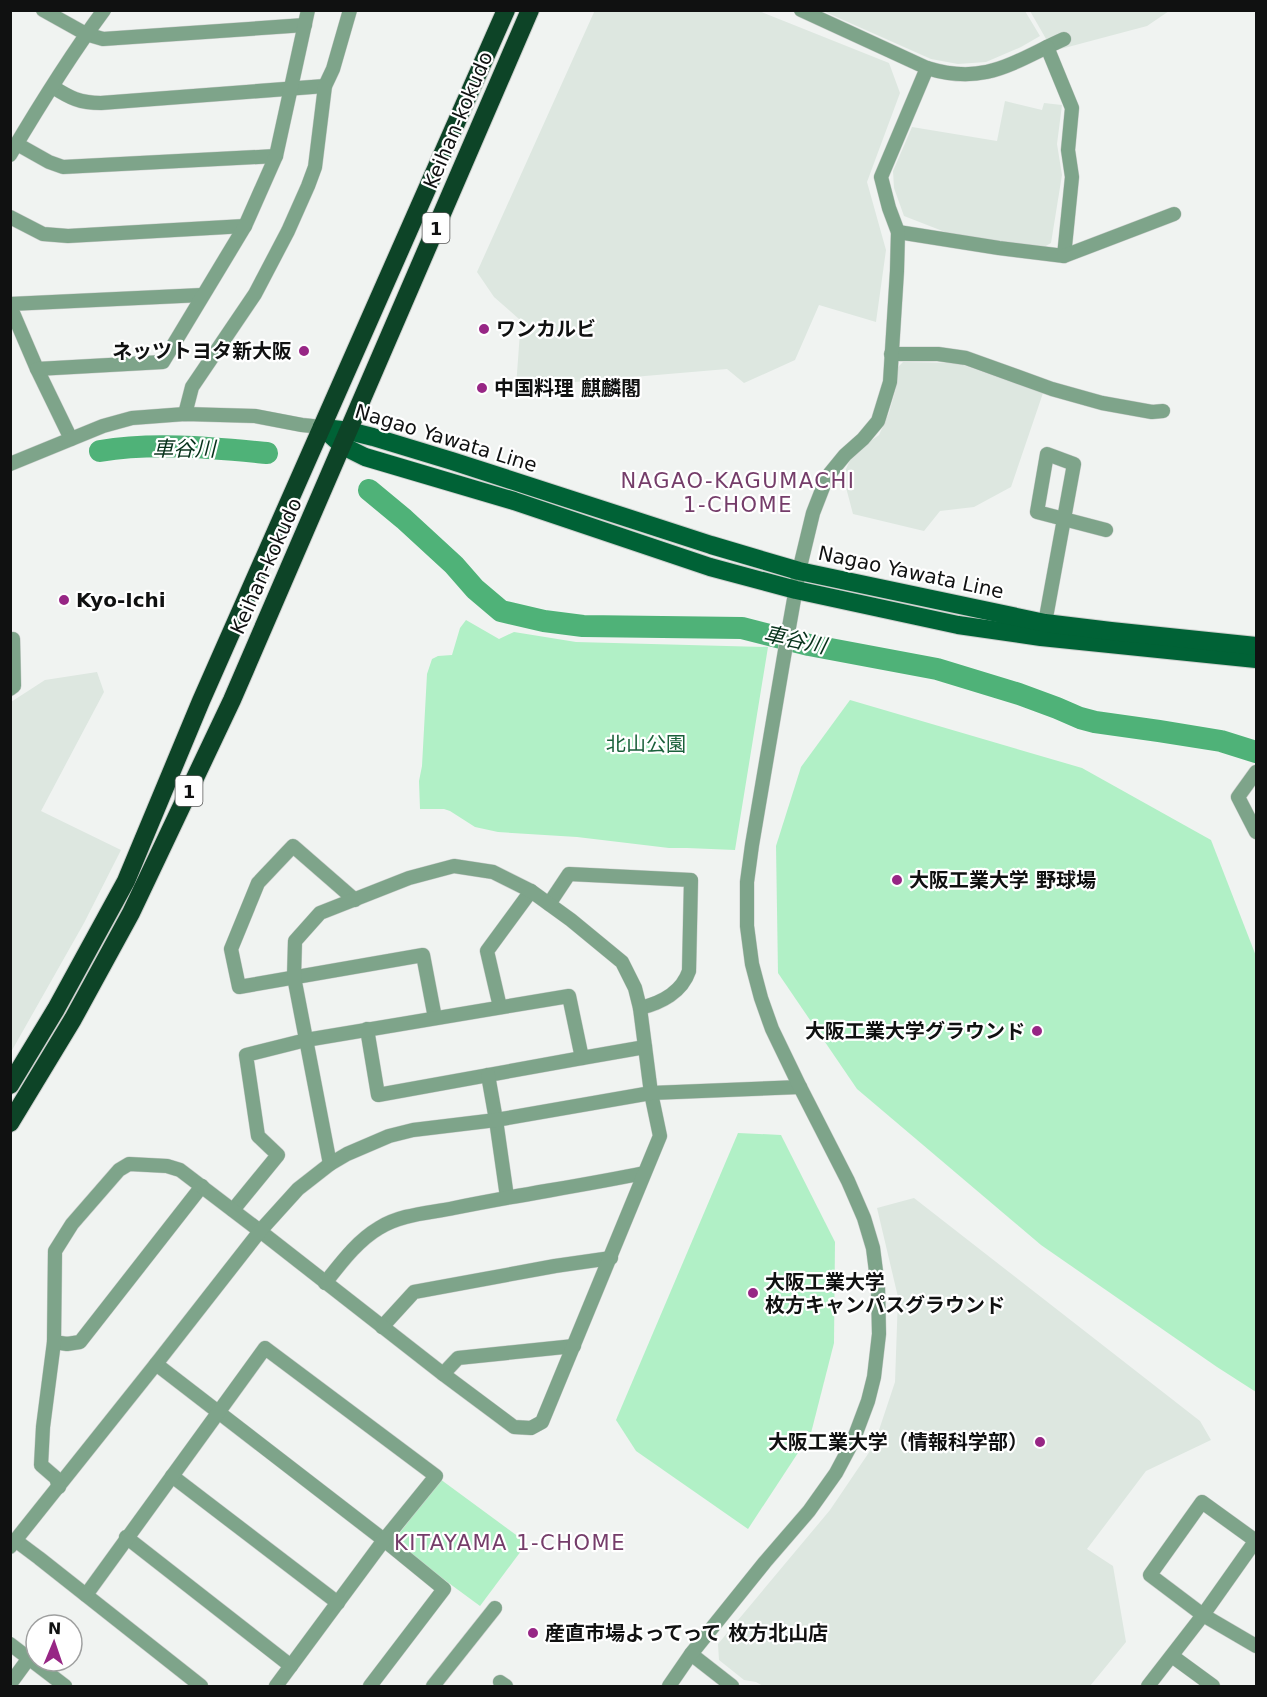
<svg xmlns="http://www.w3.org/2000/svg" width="1267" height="1697" font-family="'DejaVu Sans','Noto Sans JP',sans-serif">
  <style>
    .built { fill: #dde7e0 }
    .green { fill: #b1f0c6 }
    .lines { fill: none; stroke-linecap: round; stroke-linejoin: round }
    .river { stroke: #4fb278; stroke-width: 22 }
    .minor-casing { stroke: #cccfcd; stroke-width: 15 }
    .major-casing { stroke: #cccfcd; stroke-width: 20 }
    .highway-casing { stroke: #cccfcd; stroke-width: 20 }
    .minor { stroke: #7ea48a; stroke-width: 14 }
    .major { stroke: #006236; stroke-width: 18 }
    .highway { stroke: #0d4427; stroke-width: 18 }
    .poi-dot { fill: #972685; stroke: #fff; stroke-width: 2 }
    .labels { text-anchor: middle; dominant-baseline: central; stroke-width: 4.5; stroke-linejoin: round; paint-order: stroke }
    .shield { fill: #fff; stroke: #585858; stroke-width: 1.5 }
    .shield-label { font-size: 18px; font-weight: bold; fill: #101111 }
    .street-label { font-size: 20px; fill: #101111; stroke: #fff }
    .poi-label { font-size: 20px; font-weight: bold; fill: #101111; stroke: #fff; text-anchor: start }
    .park-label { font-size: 20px; fill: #1b613b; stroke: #fff }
    .water-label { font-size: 21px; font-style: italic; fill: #07321b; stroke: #fff }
    .neighbourhood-label { font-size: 21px; letter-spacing: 1.5px; fill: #753d6a; stroke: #fff }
  </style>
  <rect width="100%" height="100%" fill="#f0f3f1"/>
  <!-- built -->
  <g class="built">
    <polygon points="595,10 759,11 889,63 900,93 867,182 886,250 876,322 819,305 795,360 744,383 727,369 516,387 520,332 528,327 494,297 477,272"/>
    <polygon points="823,11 1025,11 1040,36 1021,47 986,62 958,64 931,59"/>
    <polygon points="1030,11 1169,11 1147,26 1053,51"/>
    <polygon points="1005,101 1042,110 1044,103 1062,105 1057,144 1062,175 1051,243 1044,247 958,237 904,216 894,188 893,171 912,127 997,141"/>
    <polygon points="903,362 957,363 1043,393 1011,487 974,507 940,511 924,531 853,514 843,476 853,453 879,435 889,413 896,388 897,368"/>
    <polygon points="97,672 104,692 41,811 121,850 84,923 11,1052 11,702 45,680"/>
    <polygon points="914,1198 1200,1421 1211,1440 1146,1471 1087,1549 1113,1566 1126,1642 1090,1686 763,1686 756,1682 744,1680 719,1660 718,1644 830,1510 874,1445 895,1382 898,1297 877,1208"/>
  </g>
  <!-- green -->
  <g class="green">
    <polygon points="466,620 499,639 514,632 576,642 768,647 735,850 687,848 669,848 577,837 498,832 475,827 450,811 444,809 420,809 419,781 422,766 427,674 432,659 438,656 452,655 460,628"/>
    <polygon points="850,700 1082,768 1211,840 1256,956 1256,1392 1217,1367 1041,1245 857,1089 778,973 776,846 801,767"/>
    <polygon points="738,1133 781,1135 835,1242 834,1343 811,1433 748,1529 636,1451 616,1420"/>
    <polygon points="440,1479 527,1543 480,1606 393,1542"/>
  </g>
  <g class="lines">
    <!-- river -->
    <g class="river">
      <path d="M100,451C155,442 212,448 267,453"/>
      <polyline points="369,490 404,519 454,565 475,589 501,611 544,621 583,626 742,628 809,645 937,669 1019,694 1057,708 1080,718 1095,722 1159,731 1221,741 1256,752"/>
    </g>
    <defs>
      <g id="minor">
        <polyline points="43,10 86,34 103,39 305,25"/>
        <path d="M801,10L927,68C985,86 1013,62 1064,39"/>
        <path d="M53,87C70,98 80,103 101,103L325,86"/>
        <polyline points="17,144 49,162 63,167 276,156"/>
        <path d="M10,155C39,106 70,56 104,10"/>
        <polyline points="10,217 43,234 68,236 245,226"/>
        <polyline points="898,232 999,248 1064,256 1072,177 1068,150 1072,108 1047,47"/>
        <polyline points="1064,256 1174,214"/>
        <polyline points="10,304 202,295"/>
        <polyline points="10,306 37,369 71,439"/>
        <polyline points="891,354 938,354 966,358 1052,389 1102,403 1152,412 1163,411"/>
        <polyline points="37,369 163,362 245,226 276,156 308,10"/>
        <polyline points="185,414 192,387 255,294 288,231 308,186 315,167 325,86 333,69 350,10"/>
        <polyline points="10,464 103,426 132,418 185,414 255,416 302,425 322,427"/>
        <polyline points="1045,623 1074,464 1047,454 1037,512 1106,530"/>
        <polyline points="10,689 14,686 13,639"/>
        <polyline points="1256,772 1238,797 1256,832"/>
        <polyline points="355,900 293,846 258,883 231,949 239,987 423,955 435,1018"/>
        <path d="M549,904L569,874L691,880L689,971C682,992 661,1003 640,1008"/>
        <polyline points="500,1007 487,951 531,891"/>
        <polyline points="367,1029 378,1095 582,1058"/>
        <polyline points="488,1075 496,1120 507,1197"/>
        <polyline points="233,1210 278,1155 258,1136 246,1055 306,1040 569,996 582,1058 645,1047"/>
        <path d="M325,1283C341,1263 357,1241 379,1228C401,1214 430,1213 454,1208C517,1195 581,1186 644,1173"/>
        <polyline points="382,1327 414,1292 555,1266 611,1258"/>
        <polyline points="54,1342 67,1344 80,1342 202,1186"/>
        <polyline points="156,1364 384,1540 444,1589 370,1686"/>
        <polyline points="443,1374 458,1358 574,1346"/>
        <polyline points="172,1476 338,1603"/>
        <polyline points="59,1487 56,1478 41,1465 43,1427 54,1342 55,1251 72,1224 119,1170 129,1164 167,1166 180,1170 260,1231 443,1374 514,1427 531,1428 542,1422 660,1136 651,1093 640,1008 635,988 622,962 571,920 531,891 493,872 454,866 409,878 320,913 295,941 294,977 330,1164"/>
        <polyline points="126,1537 291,1666"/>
        <polyline points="15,1540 39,1558 201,1686"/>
        <polyline points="1256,1541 1202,1502 1150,1575 1203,1615 1256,1646"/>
        <polyline points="10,1547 156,1364 260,1231 298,1189 330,1164 347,1154 389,1136 413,1130 496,1120 651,1093 800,1087"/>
        <polyline points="86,1595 265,1348 436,1476 384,1540 276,1686"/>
        <polyline points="10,1644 65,1686"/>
        <polyline points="691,1654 732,1686"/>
        <polyline points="1172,1656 1213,1686"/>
        <polyline points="500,1682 506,1686"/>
        <polyline points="10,1684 29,1658"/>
        <polyline points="433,1686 495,1608"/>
        <polyline points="669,1686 691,1654 765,1562 809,1511 836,1473 853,1441 868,1401 874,1377 879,1334 878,1287 873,1248 864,1218 848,1181 800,1087 772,1029 761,998 752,964 747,926 747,882 752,845 788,633 799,571 813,513 827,477 845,455 863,439 878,421 890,382 897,271 898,232 889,208 881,177 927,68"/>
        <polyline points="1148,1686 1203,1615 1256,1540"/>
      </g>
      <g id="major">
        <polyline points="322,427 343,446 365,457 514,501 710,567 796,590 958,625 1041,637 1256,659"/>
        <polyline points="333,429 349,431 373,437 452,461 711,545 799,571 1045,623 1111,631 1256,646"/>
      </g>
      <g id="highway">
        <polyline points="10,1085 56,1009 126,881 201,701 506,10"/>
        <polyline points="10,1123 73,1019 131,913 232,700 530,10"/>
      </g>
    </defs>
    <!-- minor casing -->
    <use href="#minor" class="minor-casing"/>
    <!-- major casing -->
    <use href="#major" class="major-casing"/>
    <!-- highway casing -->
    <use href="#highway" class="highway-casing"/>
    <!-- minor -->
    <use href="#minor" class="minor"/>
    <!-- major -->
    <use href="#major" class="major"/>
    <!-- highway -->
    <use href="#highway" class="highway"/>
  </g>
  <!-- markers -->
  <g class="poi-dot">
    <circle cx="484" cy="329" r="6"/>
    <circle cx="304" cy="351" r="6"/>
    <circle cx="482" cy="388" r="6"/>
    <circle cx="64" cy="600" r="6"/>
    <circle cx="897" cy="880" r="6"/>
    <circle cx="1037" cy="1031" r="6"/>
    <circle cx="753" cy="1293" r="6"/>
    <circle cx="1040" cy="1442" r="6"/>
    <circle cx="533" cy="1633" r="6"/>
  </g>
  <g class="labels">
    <!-- shield labels -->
    <g class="shield">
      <rect x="422.5" y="213" width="27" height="30" rx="4.5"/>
      <rect x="175.5" y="776" width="27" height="30" rx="4.5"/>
    </g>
    <g class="shield-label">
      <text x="436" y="228">1</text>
      <text x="189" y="791">1</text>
    </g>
    <!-- street labels -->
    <g class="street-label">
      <text transform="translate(458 120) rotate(-67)">Keihan-kokudo</text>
      <text transform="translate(446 438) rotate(17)">Nagao Yawata Line</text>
      <text transform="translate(266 566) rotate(-66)">Keihan-kokudo</text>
      <text transform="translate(911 572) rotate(12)">Nagao Yawata Line</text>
    </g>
    <!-- poi labels -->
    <g class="poi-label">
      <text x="496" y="329">ワンカルビ</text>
      <text x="292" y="351" text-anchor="end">ネッツトヨタ新大阪</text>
      <text x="494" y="388">中国料理 麒麟閣</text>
      <text x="76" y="600">Kyo-Ichi</text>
      <text x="909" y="880">大阪工業大学 野球場</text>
      <text x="1025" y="1031" text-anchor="end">大阪工業大学グラウンド</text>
      <text x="765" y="1282">大阪工業大学<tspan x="765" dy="23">枚方キャンパスグラウンド</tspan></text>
      <text x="1028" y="1442" text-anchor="end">大阪工業大学（情報科学部）</text>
      <text x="545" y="1633">産直市場よってって 枚方北山店</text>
    </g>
    <!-- park labels -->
    <g class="park-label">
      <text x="646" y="744">北山公園</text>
    </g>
    <!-- water labels -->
    <g class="water-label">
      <text x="184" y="449">車谷川</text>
      <text transform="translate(795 640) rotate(12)">車谷川</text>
    </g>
    <!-- neighbourhood labels -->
    <g class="neighbourhood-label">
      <text x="738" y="481">NAGAO-KAGUMACHI<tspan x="738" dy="24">1-CHOME</tspan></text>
      <text x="510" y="1543">KITAYAMA 1-CHOME</text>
    </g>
  </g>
  <!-- border -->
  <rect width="1267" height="1697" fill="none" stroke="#101111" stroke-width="24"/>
  <!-- north arrow -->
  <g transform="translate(54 1643) rotate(2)"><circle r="28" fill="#ffffff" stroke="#9fa0a0" stroke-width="1.5"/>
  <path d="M0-4.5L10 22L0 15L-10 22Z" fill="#972685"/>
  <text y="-9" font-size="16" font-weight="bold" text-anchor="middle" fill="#101111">N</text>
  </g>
</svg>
